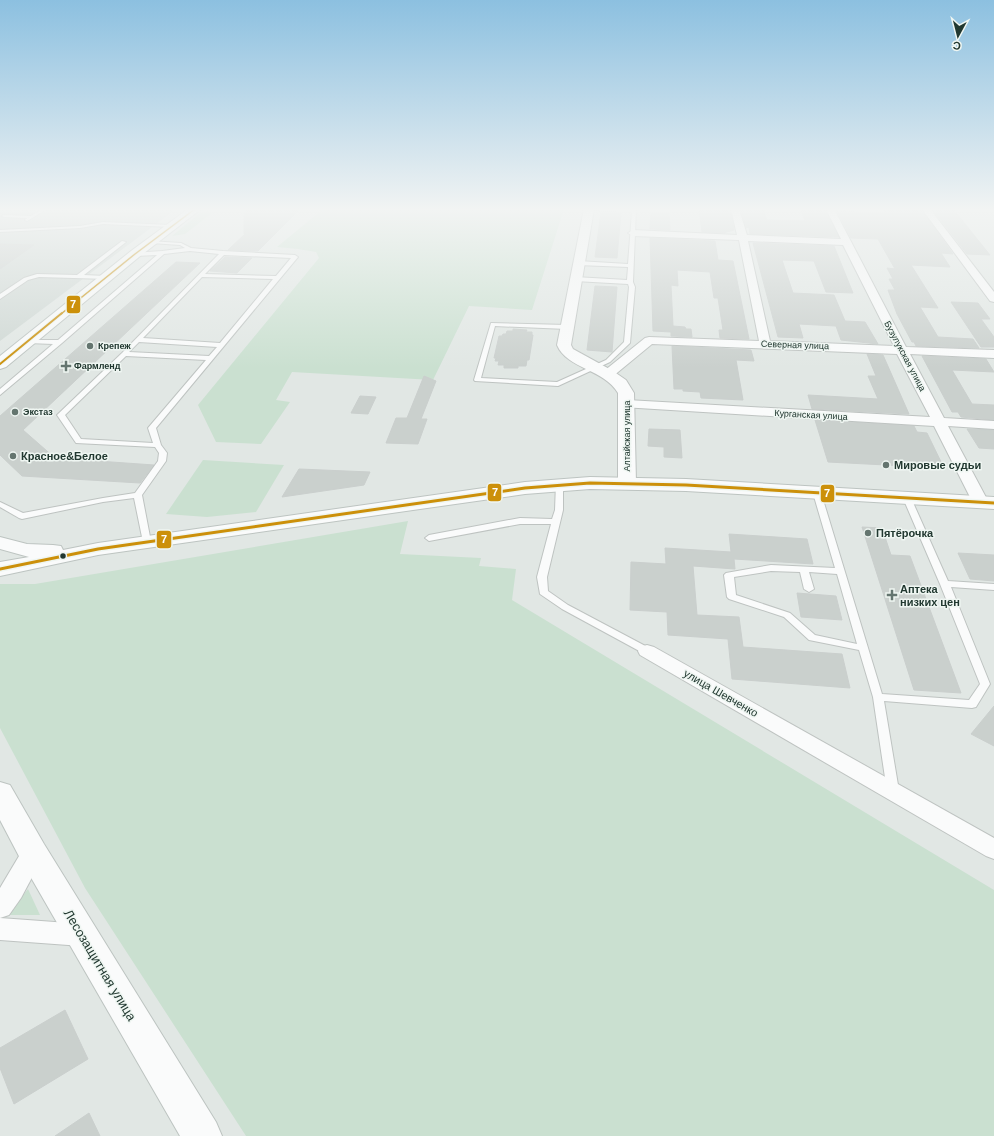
<svg xmlns="http://www.w3.org/2000/svg" width="994" height="1136" font-family="Helvetica,sans-serif">
  <style>
    .built { fill: #cfd8d4 }
    .green { fill: #cae0d0 }
    .building { fill: #cad0cd; stroke: #cacfcd }
    .lines { fill: none; stroke-linecap: round; stroke-linejoin: round }
    .service-casing { stroke: #bec3c1; stroke-width: 2 }
    .minor-casing { stroke: #bec3c1; stroke-width: 2 }
    .tertiary-casing { stroke: #bec3c1; stroke-width: 2 }
    .secondary-casing { stroke: #bdc4c1; stroke-width: 2 }
    .service { fill: #fafbfb; fill-rule: evenodd }
    .minor { fill: #fafbfb; fill-rule: evenodd }
    .tertiary { fill: #fafbfb; fill-rule: evenodd }
    .secondary { fill: #fafbfb; fill-rule: evenodd }
    .bus-1-far2-casing { stroke: #eff6f2; stroke-width: 3 }
    .bus-1-far1-casing { stroke: #eff6f2; stroke-width: 4 }
    .bus-1-casing { stroke: #eff6f2; stroke-width: 6 }
    .bus-1-far2 { stroke: #cc900a; stroke-width: 1.5 }
    .bus-1-far1 { stroke: #cc900a; stroke-width: 2 }
    .bus-1 { stroke: #cc900a; stroke-width: 3 }
    .poi-dot { fill: #64756f; stroke: #eff6f2; stroke-width: 1.5 }
    .bus-dot { fill: #213830; stroke: #eff6f2; stroke-width: 1.5 }
    .labels { text-anchor: middle; dominant-baseline: central; stroke-width: 3; stroke-linejoin: round; paint-order: stroke }
    .far-street-label { font-size: 9px; fill: #213830; stroke: #eff6f2 }
    .far-poi-label { font-size: 9px; font-weight: bold; fill: #213830; stroke: #eff6f2; text-anchor: start }
    .poi-label { font-size: 11px; font-weight: bold; fill: #213830; stroke: #eff6f2; text-anchor: start }
    .street-label { font-size: 11px; fill: #213830; stroke: #eff6f2 }
    .near-street-label { font-size: 13px; fill: #213830; stroke: #eff6f2 }
    .line-badge { stroke: #eff6f2; stroke-width: 1.5 }
    .badge-label { font-size: 11px; text-anchor: middle; font-weight: bold; fill: #fff }
  </style>
  <rect width="100%" height="100%" fill="#e1e7e4"/>
  <!-- built -->
  <polygon class="built" points="0,209 176,209 0,341"/>
  <!-- green -->
  <g class="green">
    <polygon points="323,209 564,209 532,310 469,306 433,380 292,372 276,400 290,402 261,444 216,442 198,405 319,258 316,252 298,249 277,247"/>
    <polygon points="208,211 212,213 185,234 172,236 201,212"/>
    <polygon points="203,460 284,465 256,512 207,517 166,514"/>
    <polygon points="408,521 400,554 481,558 479,566 516,569 512,600 994,890 994,1136 246,1136 85,888 0,728 0,584 35,584"/>
    <polygon points="28,889 40,915 5,915 17,903"/>
  </g>
  <!-- building -->
  <g class="building">
    <polygon points="244,209 300,209 258,251 228,250 245,234 244,234"/>
    <polygon points="699,209 730,209 734,230 723,233 702,232"/>
    <polygon points="741,209 763,209 767,220 805,221 801,210 825,211 839,237 750,234 749,227 746,228"/>
    <polygon points="885,209 921,209 953,254 941,253 950,267 911,265 938,308 920,307 938,337 973,339 979,348 916,346 914,342 912,342 897,314 888,290 895,290 889,279 893,279 887,268 895,269 878,239 851,238 837,211 885,213"/>
    <polygon points="932,209 953,209 990,255 967,254"/>
    <polygon points="601,212 621,213 617,258 595,257"/>
    <polygon points="651,212 669,213 670,230 650,229"/>
    <polygon points="650,238 715,241 718,260 733,261 749,339 720,338 719,330 723,330 718,298 714,298 710,272 677,270 678,286 671,285 673,326 685,327 686,329 691,329 692,337 671,336 671,332 653,331"/>
    <polygon points="753,243 834,246 853,293 826,292 814,261 782,260 793,293 834,295 845,321 865,322 878,344 841,340 836,326 799,324 803,338 778,337"/>
    <polygon points="0,244 34,245 0,269"/>
    <polygon points="225,257 252,258 237,273 210,271"/>
    <polygon points="176,262 200,263 23,430 55,458 154,465 140,483 22,476 0,455 0,416"/>
    <polygon points="595,286 617,287 612,352 587,350"/>
    <polygon points="951,302 978,303 990,319 981,319 994,337 994,347 981,347"/>
    <polygon points="513,329 527,330 526,332 532,332 532,335 533,335 529,360 527,360 526,366 518,366 518,368 504,368 504,365 498,365 499,361 495,361 496,358 494,358 499,336 502,336 503,334 506,334 507,331 513,331"/>
    <polygon points="672,346 751,350 754,361 736,360 743,400 701,398 700,392 683,391 683,389 674,389"/>
    <polygon points="867,354 883,355 909,414 812,409 808,395 878,399 868,376 876,376"/>
    <polygon points="922,356 986,359 994,372 952,370 972,404 994,405 994,420 961,417 958,412 952,412"/>
    <polygon points="424,376 436,381 421,419 427,419 418,444 386,443 396,418 407,418"/>
    <polygon points="360,396 376,397 368,414 351,413"/>
    <polygon points="815,420 914,426 917,432 927,433 944,468 828,462"/>
    <polygon points="649,429 680,430 682,458 664,457 664,447 648,446"/>
    <polygon points="967,429 994,430 994,449 979,448"/>
    <polygon points="299,469 370,472 364,485 282,497"/>
    <polygon points="862,527 882,528 891,555 910,556 961,693 914,690"/>
    <polygon points="729,534 807,539 813,564 734,559 735,569 693,566 697,615 739,617 743,647 842,654 850,688 732,679 728,639 668,635 667,612 630,610 631,562 666,564 665,548 731,552"/>
    <polygon points="958,553 994,555 994,581 970,579"/>
    <polygon points="797,593 836,596 842,620 801,617"/>
    <polygon points="994,706 994,746 971,734"/>
    <polygon points="65,1010 88,1059 14,1104 0,1068 0,1048"/>
    <polygon points="89,1113 100,1136 55,1136"/>
  </g>
  <g class="lines">
    <defs>
      <g id="service">
        <polygon points="42,209 47,209 27,221 25,220 27,218 4,217 2,216 4,215 31,216"/>
        <polygon points="587,209 636,209 633,282 635,287 630,343 610,362 558,386 475,381 474,380 491,323 567,325 570,327 567,329 495,326 481,378 557,382 606,360 624,342 629,287 628,284 575,281 572,279 575,277 627,280 628,267 578,265 575,263 578,261 628,264 632,212 589,210"/>
        <polygon points="103,222 171,225 173,226 171,227 103,224 80,228 0,232 0,230 80,226"/>
        <polygon points="122,241 126,242 84,275 106,276 109,278 108,279 39,277 28,280 0,299 0,294 24,278 37,274 77,275"/>
        <path d="M149,241L181,243L191,248L223,251L295,255L298,257L156,428L161,445L167,453L166,461L142,495L151,542L150,544H144L143,542L134,498L103,502L22,519L19,518L0,507V502L23,513L103,498L135,493L158,461L159,453L155,447L76,443L57,415L122,353L219,254L190,251L164,254L62,343L0,395V389L53,344L28,343L25,341L26,340H58L157,255L135,256L132,254L133,253L162,251L185,248L180,245L151,243L149,242ZM224,255L291,258L276,276L205,274ZM202,277L273,279L220,343L143,338ZM139,342L217,347L209,356L129,352ZM126,356L206,360L148,428L153,443L81,439L65,415Z"/>
        <polygon points="556,483 559,483 563,485 563,510 547,577 548,591 568,605 651,649 652,651 651,653 643,653 562,609 540,594 537,577 551,524 520,524 429,541 425,538 429,535 520,518 552,519 555,510"/>
        <path d="M814,491H820L821,493L882,694L969,700L980,684L940,584L903,498L904,496H907L911,498L948,581L994,584V590L951,587L990,684L976,707L972,708L884,701L899,791L897,794L893,796L889,794L887,791L873,697L859,650L809,640L784,617L729,599L727,597L724,575L726,573L771,565L835,568L813,493ZM771,571L800,572L804,589L809,592L814,589L809,572L837,574L857,644L815,635L790,613L736,595L734,577Z"/>
      </g>
      <g id="minor">
        <path d="M731,209H739L747,235L841,239L826,209H834L906,347L994,350V358L910,354L944,418L994,421V429L948,426L989,503L986,506L981,508L976,506L973,503L934,426L622,407L620,404L622,401L627,400L930,417L897,354L652,344L612,377H604L602,374L604,371L645,338L649,337L759,341L739,240L633,236L628,233L633,230L737,235ZM748,241L843,245L894,346L770,341Z"/>
        <polygon points="922,209 930,209 994,292 994,302 990,301"/>
        <polygon points="647,645 654,647 994,838 994,859 986,856 640,655 638,651 640,647"/>
        <polygon points="33,843 41,846 45,853 21,898 9,915 0,918 0,888 25,846"/>
        <polygon points="0,918 82,924 91,927 95,935 91,943 82,946 0,940"/>
      </g>
      <path id="tertiary" d="M584,209H594L571,345L573,349L613,371L626,380L634,393L636,483L634,487L627,489L620,487L618,483V393C604,369 567,369 557,345Z"/>
      <g id="secondary">
        <polygon points="188,209 201,209 139,257 6,367 0,369 0,356 131,251"/>
        <polygon points="590,477 686,479 994,497 994,509 686,491 590,489 525,494 98,555 0,576 0,562 29,557 0,549 0,537 27,544 53,545 61,546 63,550 98,543 525,482"/>
        <polygon points="0,782 10,785 44,844 216,1122 222,1136 180,1136 22,862 0,820"/>
      </g>
    </defs>
    <!-- service casing -->
    <use href="#service" class="service-casing"/>
    <!-- minor casing -->
    <use href="#minor" class="minor-casing"/>
    <!-- tertiary casing -->
    <use href="#tertiary" class="tertiary-casing"/>
    <!-- secondary casing -->
    <use href="#secondary" class="secondary-casing"/>
    <!-- service -->
    <use href="#service" class="service"/>
    <!-- minor -->
    <use href="#minor" class="minor"/>
    <!-- tertiary -->
    <use href="#tertiary" class="tertiary"/>
    <!-- secondary -->
    <use href="#secondary" class="secondary"/>
    <defs>
      <polyline id="bus-1-far2" points="61,314 135,254 195,209"/>
      <polyline id="bus-1-far1" points="0,364 62,313"/>
      <polyline id="bus-1" points="0,569 98,549 525,488 590,483 686,485 994,503"/>
    </defs>
    <!-- bus-1-far2 casing -->
    <use href="#bus-1-far2" class="bus-1-far2-casing"/>
    <!-- bus-1-far1 casing -->
    <use href="#bus-1-far1" class="bus-1-far1-casing"/>
    <!-- bus-1 casing -->
    <use href="#bus-1" class="bus-1-casing"/>
    <!-- bus-1-far2 -->
    <use href="#bus-1-far2" class="bus-1-far2"/>
    <!-- bus-1-far1 -->
    <use href="#bus-1-far1" class="bus-1-far1"/>
    <!-- bus-1 -->
    <use href="#bus-1" class="bus-1"/>
  </g>
  <!-- sky -->
  <linearGradient id="sky" x2="0" y2="1"><stop stop-color="#8cc0e0"/><stop offset="0.57" stop-color="#f2f4f3"/><stop offset="1" stop-color="#f2f4f3" stop-opacity="0"/></linearGradient>
  <rect width="994" height="368" fill="url(#sky)"/>
  <!-- markers -->
  <g class="poi-dot">
    <circle cx="90" cy="346" r="4"/>
    <path d="M64 360h4v4h4v4h-4v4h-4v-4h-4v-4h4z"/>
    <circle cx="15" cy="412" r="4"/>
    <circle cx="13" cy="456" r="4"/>
    <circle cx="886" cy="465" r="4"/>
    <circle cx="868" cy="533" r="4"/>
    <path d="M890 589h4v4h4v4h-4v4h-4v-4h-4v-4h4z"/>
  </g>
  <circle class="bus-dot" cx="63" cy="556" r="3.5"/>
  <g class="labels">
    <!-- far-street labels -->
    <g class="far-street-label">
      <text transform="translate(795 345) rotate(2)">Северная улица</text>
      <text transform="translate(905 356) rotate(62)">Бузулукская улица</text>
      <text transform="translate(811 415) rotate(3)">Курганская улица</text>
      <text transform="translate(627 436) rotate(-90)">Алтайская улица</text>
    </g>
    <!-- far-poi labels -->
    <g class="far-poi-label">
      <text x="98" y="346">Крепеж</text>
      <text x="74" y="366">Фармленд</text>
      <text x="23" y="412">Экстаз</text>
    </g>
    <!-- poi labels -->
    <g class="poi-label">
      <text x="21" y="456">Красное&amp;Белое</text>
      <text x="894" y="465">Мировые судьи</text>
      <text x="876" y="533">Пятёрочка</text>
      <text x="900" y="589">Аптека<tspan x="900" dy="13">низких цен</tspan></text>
    </g>
    <!-- street labels -->
    <g class="street-label">
      <text transform="translate(721 693) rotate(30)">улица Шевченко</text>
    </g>
    <!-- near-street labels -->
    <g class="near-street-label">
      <text transform="translate(100 965) rotate(59)">Лесозащитная улица</text>
    </g>
  </g>
  <g class="line-badge">
    <rect x="66" y="295" width="15" height="19" rx="4" fill="#cc900a"/>
    <rect x="487" y="483" width="15" height="19" rx="4" fill="#cc900a"/>
    <rect x="820" y="484" width="15" height="19" rx="4" fill="#cc900a"/>
    <rect x="156" y="530" width="16" height="19" rx="4" fill="#cc900a"/>
  </g>
  <g class="badge-label">
    <text x="73" y="308">7</text>
    <text x="495" y="496">7</text>
    <text x="827" y="497">7</text>
    <text x="164" y="543">7</text>
  </g>
  <!-- north arrow -->
  <g transform="translate(958 36) rotate(187)" stroke="#eff6f2" stroke-width="3" paint-order="stroke">
  <path d="M0-3L7 15L0 10L-7 15Z" fill="#213830"/>
  <text y="-6" font-size="11" font-weight="bold" text-anchor="middle" fill="#213830">С</text>
  </g>
</svg>
